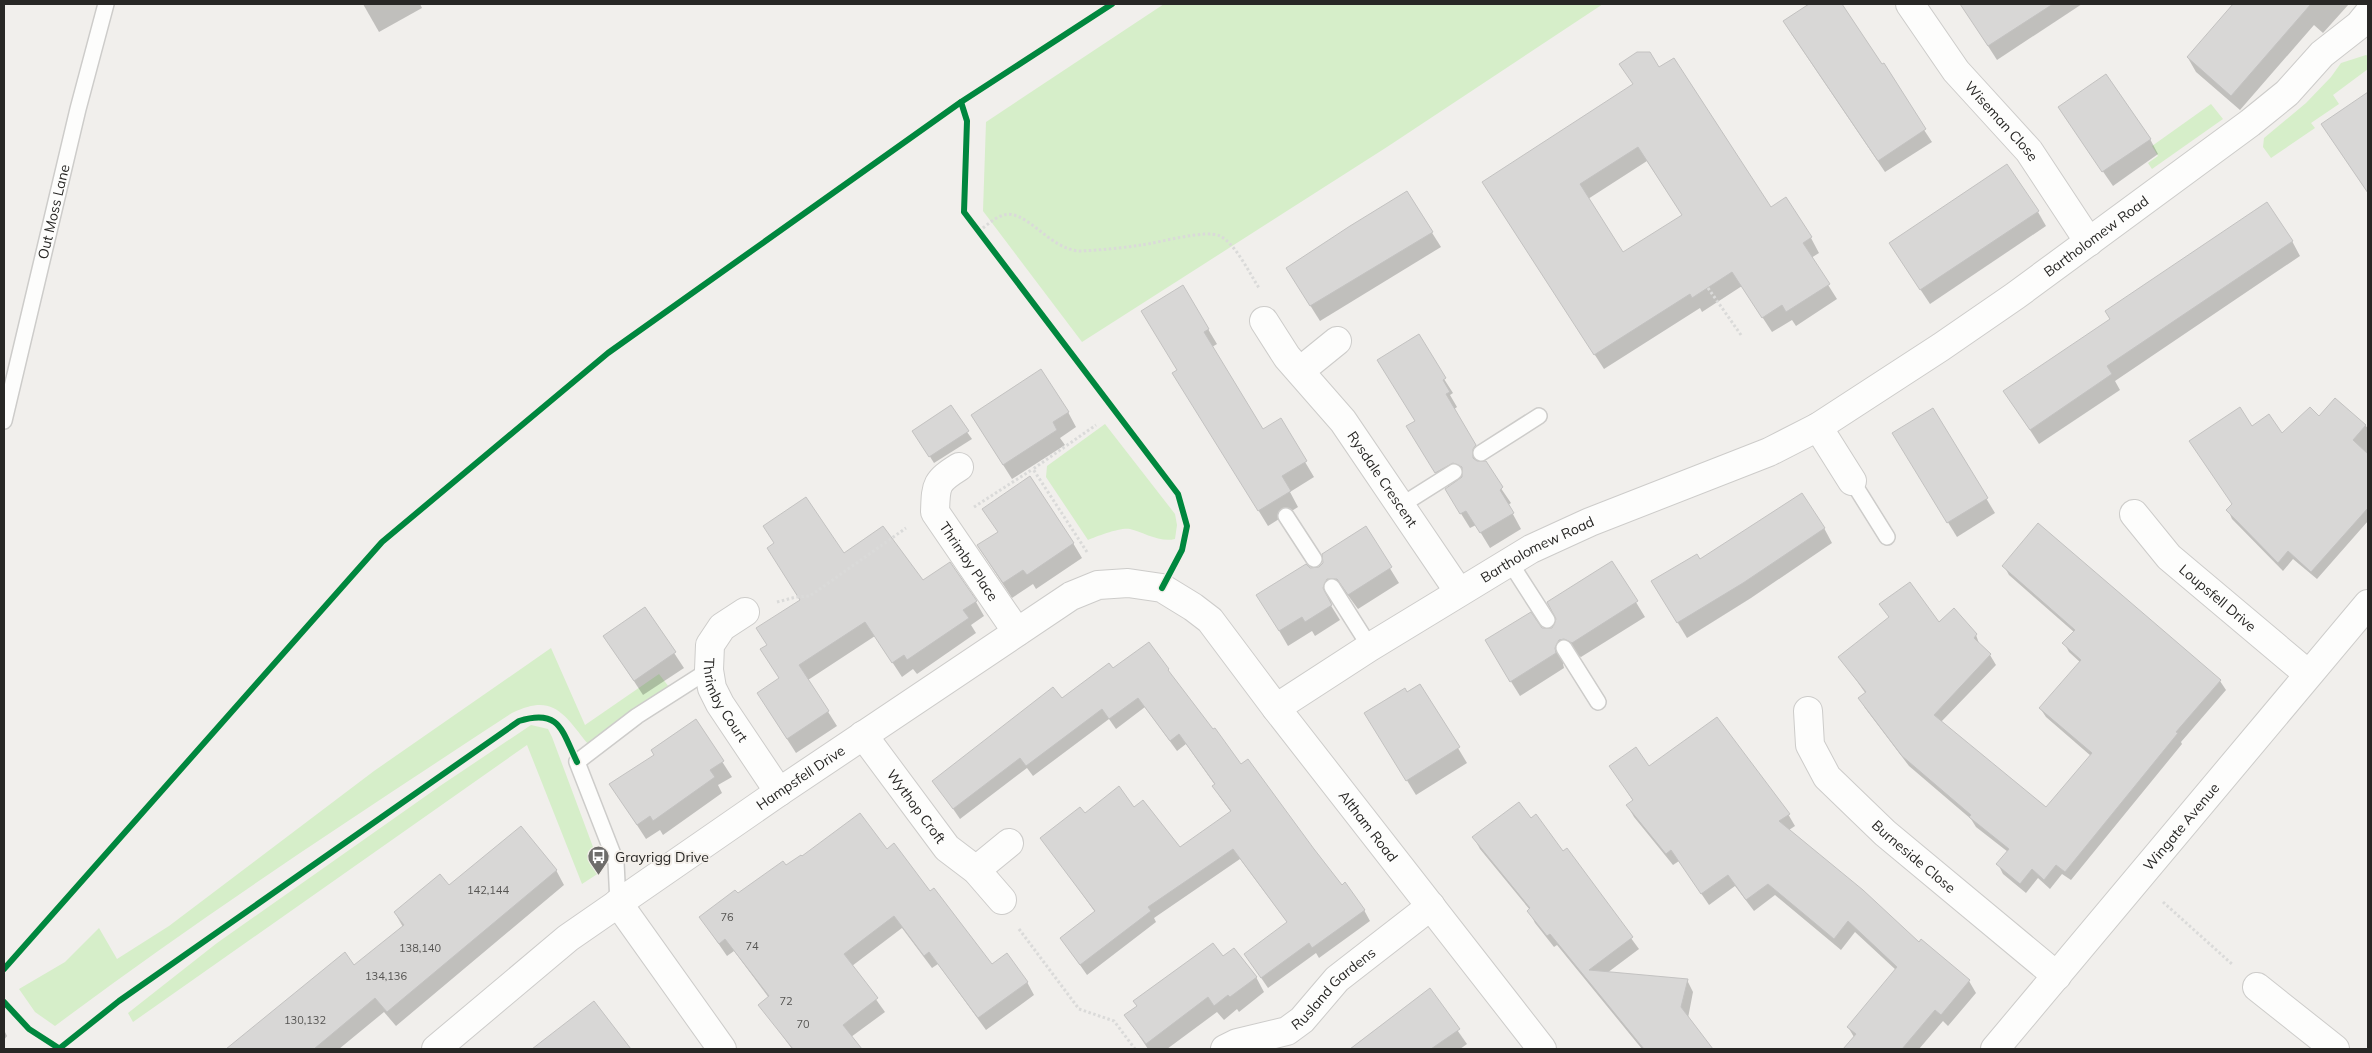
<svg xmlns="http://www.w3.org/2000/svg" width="2372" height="1053" font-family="Mulish,sans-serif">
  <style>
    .green { fill: #d6eec9 }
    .shadow { fill: #0003; fill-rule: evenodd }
    .building { fill: #d8d7d6; stroke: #c3c2c1; fill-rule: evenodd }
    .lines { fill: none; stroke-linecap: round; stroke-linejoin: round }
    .lane-casing { stroke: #cdccca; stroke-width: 18 }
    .street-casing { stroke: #cdccca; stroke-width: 30 }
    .path { stroke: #dadad9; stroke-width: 3; stroke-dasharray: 2.5 2.5; stroke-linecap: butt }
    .lane { stroke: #fdfdfc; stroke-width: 15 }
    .street { stroke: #fdfdfc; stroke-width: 28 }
    .cycleway-casing { stroke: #f3efea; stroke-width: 9 }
    .cycleway { stroke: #00873e; stroke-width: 6 }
    .labels { text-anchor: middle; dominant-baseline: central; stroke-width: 4; stroke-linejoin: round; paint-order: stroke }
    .number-label { font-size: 11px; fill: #555452 }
    .street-label { font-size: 14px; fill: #282725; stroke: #f3efea }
    .poi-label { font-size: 14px; fill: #282725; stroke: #f3efea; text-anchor: start }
  </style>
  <rect width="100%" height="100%" fill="#f1efec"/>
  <!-- green -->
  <g class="green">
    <polygon points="1164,4 1603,4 1387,147 1082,342 983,211 986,122"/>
    <polygon points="2366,55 2368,56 2368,69 2333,95 2339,104 2311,123 2315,128 2271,158 2263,147 2264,138 2306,103 2331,77 2341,63"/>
    <polygon points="2211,104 2223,119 2152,169 2148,163 2158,156 2152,146"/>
    <path d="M1105,424L1175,514L1177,525L1175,539C1160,543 1143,532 1130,529C1121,527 1097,536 1088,540L1046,477L1047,466Z"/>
    <path d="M551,648L585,725L659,674L669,687L588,744C563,713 553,693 512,713C358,814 203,915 55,1026L35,1012L19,989L65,962L99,928L117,959L169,926L374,771Z"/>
    <polygon points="531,725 548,729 552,737 602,871 582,884 527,745 133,1022 128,1013 217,943 440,786"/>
  </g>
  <!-- shadow -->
  <g class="shadow">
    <polygon points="363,4 420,4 422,8 379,32"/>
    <polygon points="1805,4 1841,4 1932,142 1885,172 1791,33 1807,7"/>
    <polygon points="1961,4 2082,4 1997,60"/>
    <polygon points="2235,4 2349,4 2323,33 2314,25 2240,110 2196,72 2188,58"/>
    <path d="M1659,69L1770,209L1811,238L1819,253L1811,258L1837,299L1796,326L1792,320L1772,332L1742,286L1702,312L1700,308L1604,369L1492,197L1634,85L1630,79ZM1647,161L1683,216L1623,254L1588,199Z"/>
    <polygon points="2360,99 2368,111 2368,193 2323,125"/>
    <polygon points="2059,108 2150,139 2158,154 2113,186"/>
    <polygon points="1407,193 1441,247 1320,321 1296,283"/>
    <polygon points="2038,212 2046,226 1930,304 1890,244"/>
    <polygon points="2292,241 2300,256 2115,381 2120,390 2039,444 2005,392"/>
    <polygon points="1151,326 1208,329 1217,344 1212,347 1263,431 1280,420 1314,477 1290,492 1298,507 1268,526 1183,388 1179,371"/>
    <polygon points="1388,375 1444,379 1453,393 1450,395 1457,407 1453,410 1484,461 1483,462 1511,503 1508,505 1521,529 1490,548 1476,525 1470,528 1455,504 1454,484 1453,483 1445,487 1416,442 1416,422"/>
    <polygon points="2335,399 2368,428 2368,521 2317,579 2293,559 2283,571 2232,519 2228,510 2233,505 2252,427 2282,435 2319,418"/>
    <polygon points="1933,410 1995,513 1957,537 1902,448"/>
    <polygon points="1068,412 1076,427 1060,438 1065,445 1012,479 972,416"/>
    <polygon points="967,432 972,439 934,463 918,438"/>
    <polygon points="1365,528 1399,583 1358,609 1347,594 1336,594 1330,604 1340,620 1315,636 1312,631 1288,646 1267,610 1310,569 1319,568"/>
    <polygon points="1824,528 1832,543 1751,598 1687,638 1662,597 1700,560"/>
    <polygon points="1073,543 1082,558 1036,589 1033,584 1012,598 978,546"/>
    <polygon points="844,554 976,602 984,616 971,625 976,633 917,674 913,669 902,677 875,636 808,680 837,726 796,753 767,708 780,679 761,650 768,646 801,600"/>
    <polygon points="1612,563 1645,617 1581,657 1573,653 1567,655 1563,664 1564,668 1520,696 1495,656 1542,629 1552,629"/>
    <polygon points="2004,566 2220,681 2226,690 2181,742 2182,744 2071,880 2062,874 2050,889 2038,878 2026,893 2003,874 1998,864 2008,852 1976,827 1971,819 1909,766 1865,708 1860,699 1866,694 1840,657 1890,618 1881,604 1976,635 1980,646 1990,655 1996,665 1941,722 2047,808 2091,756 2046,717 2040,708 2081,663 2069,652 2064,643 2074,632 2009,575"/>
    <polygon points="645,609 684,668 643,695 605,637"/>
    <polygon points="1149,643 1174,680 1240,766 1341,887 1364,910 1370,921 1319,958 1316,953 1268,988 1245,954 1288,923 1240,859 1154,918 1156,922 1087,975 1061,938 1095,912 1042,838 1084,815 1134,809 1180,849 1231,812 1220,797 1214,786 1215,785 1186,744 1177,751 1145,707 1116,729 1109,719 1033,776 1027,768 960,819 934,781 1062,700 1113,670"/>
    <polygon points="1420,685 1467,763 1416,795 1375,729 1406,693"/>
    <polygon points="696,721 732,777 718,785 722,793 663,835 660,830 646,839 611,785 656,755"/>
    <polygon points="1611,766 1649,768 1788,814 1795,826 1789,830 1919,943 1921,941 1969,981 1976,993 1948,1026 1943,1021 1919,1049 1844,1049 1854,1037 1848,1027 1896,970 1855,932 1841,950 1775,895 1754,911 1735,886 1709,905 1679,861 1673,865 1634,817 1627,805 1633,801"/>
    <polygon points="1531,820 1563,853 1566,850 1639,949 1607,973 1687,980 1693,992 1688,1018 1711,1049 1642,1049 1557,945 1554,947 1535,923 1529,911 1530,910 1480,849 1474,838"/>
    <polygon points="886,851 930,893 992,966 1027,982 1034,995 986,1030 938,964 932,968 902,928 852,966 885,1012 851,1037 860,1049 792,1049 760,1005 769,998 734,951 727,956 700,917 786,867"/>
    <polygon points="556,870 564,885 396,1026 384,1012 339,1049 243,1049 238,1041 354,967 403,927 395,913 449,887"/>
    <polygon points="1223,957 1256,977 1264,992 1239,1012 1237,1009 1224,1020 1217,1012 1167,1049 1148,1049 1126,1016"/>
    <polygon points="1429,990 1467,1044 1460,1049 1350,1049"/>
    <polygon points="594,1003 629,1049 534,1049"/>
    <polygon points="4,1030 7,1036 4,1040"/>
  </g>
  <!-- building -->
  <g class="building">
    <polygon points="1809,4 1842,4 1882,64 1884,63 1926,129 1878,161 1783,21"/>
    <polygon points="1960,4 2053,4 1988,46"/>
    <polygon points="2233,4 2311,4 2231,96 2187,57"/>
    <path d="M1637,52H1650L1659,67L1674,58L1771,207L1786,197L1812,237L1803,243L1830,284L1786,312L1782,305L1762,318L1732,272L1692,298L1690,294L1594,355L1482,182L1633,84L1619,64ZM1638,147L1682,215L1623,252L1580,184Z"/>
    <polygon points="2106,74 2151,139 2102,172 2058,107"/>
    <polygon points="2368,92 2368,193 2321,124"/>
    <polygon points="2007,164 2039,211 1920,290 1889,243"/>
    <polygon points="1407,191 1433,232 1310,306 1286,268 1350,226"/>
    <polygon points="2267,202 2293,241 2107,366 2112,374 2030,430 2003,391 2110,319 2105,311"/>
    <polygon points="1183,285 1209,329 1204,332 1263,429 1281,418 1307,461 1282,476 1291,491 1258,511 1172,373 1177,370 1141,311"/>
    <polygon points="1419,334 1446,378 1443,380 1450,392 1446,394 1476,445 1473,449 1473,458 1477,461 1486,461 1503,487 1500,490 1514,513 1480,533 1466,511 1460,514 1445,489 1462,477 1462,467 1453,463 1435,473 1406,426 1415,421 1377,360"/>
    <polygon points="1041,369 1069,412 1053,422 1057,430 1003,465 971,415"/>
    <polygon points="2335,398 2366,425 2353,440 2368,454 2368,508 2311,572 2288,551 2278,563 2226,510 2232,504 2189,441 2240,407 2252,426 2269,414 2282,433 2310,407 2319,416"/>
    <polygon points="951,405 969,431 929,457 912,431"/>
    <polygon points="1933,408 1988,498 1947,523 1892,433"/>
    <polygon points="1030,476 1074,543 1027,575 1023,570 1003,583 977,545 998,532 982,509"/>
    <polygon points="1802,493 1825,528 1743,583 1677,623 1651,581 1697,554 1700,559"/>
    <polygon points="806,497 844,553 883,526 923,580 950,562 977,601 963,610 969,618 907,660 904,655 892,663 865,622 799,665 829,711 787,739 757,693 779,678 760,649 767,645 756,628 800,600 767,548 774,543 763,526"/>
    <polygon points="2038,523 2221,680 2176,732 2178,733 2065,872 2056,865 2044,880 2032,869 2020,884 1996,864 2009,849 1969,817 1971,815 1902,756 1858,698 1866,692 1838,657 1889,617 1879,604 1910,582 1939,622 1954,608 1977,634 1974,638 1991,654 1934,715 2046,807 2092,753 2039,708 2081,660 2062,643 2075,630 2002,566"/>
    <polygon points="1366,526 1392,567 1348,595 1337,579 1327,579 1323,588 1332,605 1305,622 1302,617 1279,631 1256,595 1306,564 1310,568 1319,567 1323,563 1322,554"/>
    <polygon points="1612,561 1638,601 1572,643 1564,639 1559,640 1555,648 1556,653 1510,682 1485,640 1531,612 1542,628 1552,628 1556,619 1547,602"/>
    <polygon points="645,607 676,652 634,681 603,636"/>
    <polygon points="1149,642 1169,669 1168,670 1213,729 1215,728 1241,764 1248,759 1314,849 1342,885 1345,882 1365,910 1312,948 1309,943 1261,978 1244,954 1287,922 1233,849 1148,907 1151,911 1080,965 1060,938 1095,911 1040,838 1080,807 1085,813 1119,786 1134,807 1143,800 1180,847 1231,811 1212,786 1215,784 1179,734 1170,741 1138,698 1109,719 1102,709 1026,766 1020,758 953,809 932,781 1053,687 1062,698 1109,663 1113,668"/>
    <polygon points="1420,684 1460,747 1406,781 1364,713 1405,688 1407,692"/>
    <polygon points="1717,717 1790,814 1779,821 1863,890 1919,942 1921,939 1970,980 1941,1015 1935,1010 1902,1049 1843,1049 1856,1034 1847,1027 1897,967 1848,921 1834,939 1768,884 1746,900 1728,875 1701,894 1671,850 1666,854 1626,805 1633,800 1609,766 1636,747 1649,766"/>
    <polygon points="696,719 724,761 710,770 715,777 653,821 650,816 637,825 609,784 654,755 651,750"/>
    <polygon points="1519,802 1531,818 1536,814 1563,851 1567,848 1633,937 1589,970 1688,979 1681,1007 1713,1049 1644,1049 1550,934 1547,936 1527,911 1530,908 1472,837"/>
    <polygon points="860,813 887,849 894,843 930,891 934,888 992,964 1007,953 1028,982 978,1018 929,952 924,956 894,916 844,954 878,998 843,1025 862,1049 793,1049 758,1005 769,996 725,939 719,944 699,917 735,890 738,893 783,861 786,865 801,855 802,856"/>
    <polygon points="521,826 557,870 387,1012 375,998 314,1049 226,1049 345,952 354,965 404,925 394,912 440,874 449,885"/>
    <polygon points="1213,943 1223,956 1234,948 1257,977 1230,997 1228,995 1214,1006 1208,997 1146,1044 1124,1015 1137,1006 1133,1001"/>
    <polygon points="1430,988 1460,1029 1431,1049 1350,1049"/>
    <polygon points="594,1001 631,1049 532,1049"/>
  </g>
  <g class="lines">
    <defs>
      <g id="lane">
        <path id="s1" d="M4,421L78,109L106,4"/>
        <polyline points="1481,453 1539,416"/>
        <polyline points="1852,481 1887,537"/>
        <polyline points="1400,506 1454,472"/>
        <polyline points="1286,516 1314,559"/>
        <polyline points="1509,561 1547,620"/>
        <polyline points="1332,587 1370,647"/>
        <polyline points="1564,648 1598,702"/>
        <polyline points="618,903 616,862 577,762 637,716 709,670"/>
      </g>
      <g id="street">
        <path id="s2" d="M1910,4L1956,71L2029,151L2089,242"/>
        <path id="s3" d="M1264,321L1287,357L1343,421L1459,592"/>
        <polyline points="1300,371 1337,341"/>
        <polyline points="1818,427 1852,481"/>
        <path id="s4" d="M959,467C935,482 936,485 935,512L1017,632"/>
        <path id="s5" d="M2134,514L2169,557L2308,674"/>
        <path id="s6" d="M745,612L722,627L710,645L709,670L712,688L720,704L779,792"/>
        <path id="s7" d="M1276,708L1370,647L1531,549L1590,522L1769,452L1818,427L1941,347L2015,296L2250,123L2287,93L2322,54L2359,25L2368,14"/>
        <path id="s8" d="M1808,711L1810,745L1827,777L1885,833L2057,976"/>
        <path id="s9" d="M863,735L947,848L976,870L1002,900"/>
        <polyline points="976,870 1009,843"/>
        <polyline points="618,903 722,1049"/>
        <polyline points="2257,987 2335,1049"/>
        <path id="s10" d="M436,1049L568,938L779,792L1071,596L1098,585L1128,583L1162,588L1193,607L1210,620L1276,708L1542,1049"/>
        <path id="s11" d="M1225,1049L1237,1043L1287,1031L1302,1020L1337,979L1431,906"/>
        <path id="s12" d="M1995,1049L2368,604"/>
      </g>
    </defs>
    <!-- lane casing -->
    <use href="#lane" class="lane-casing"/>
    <!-- street casing -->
    <use href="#street" class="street-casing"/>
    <!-- path -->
    <g class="path">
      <path d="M979,231C986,226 993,219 1001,216C1025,205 1049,251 1081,251C1101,250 1122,248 1141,245C1159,243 1205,229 1220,236C1235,243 1250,274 1259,288"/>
      <polyline points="1708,288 1741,335"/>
      <polyline points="974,507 1033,469"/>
      <polyline points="1087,552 1033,469 1096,425"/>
      <polyline points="777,602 796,597 810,596 906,528"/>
      <polyline points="2163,902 2233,965"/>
      <polyline points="1019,929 1079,1009 1114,1021 1135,1049"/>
    </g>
    <!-- lane -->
    <use href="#lane" class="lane"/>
    <!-- street -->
    <use href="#street" class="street"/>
    <defs>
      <g id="cycleway">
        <polyline points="961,102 967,121 964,212 1178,494 1187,526 1182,550 1162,588"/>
        <polyline points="4,969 382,542 608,353 961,102 1112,4"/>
        <polyline points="4,1002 29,1029 60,1049"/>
        <path d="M60,1048L119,1001L519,721C560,708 562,731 577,762"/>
      </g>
    </defs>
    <!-- cycleway casing -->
    <use href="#cycleway" class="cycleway-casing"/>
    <!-- cycleway -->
    <use href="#cycleway" class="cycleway"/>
  </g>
  <!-- icons -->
  <defs>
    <symbol id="bus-pin" viewBox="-11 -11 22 30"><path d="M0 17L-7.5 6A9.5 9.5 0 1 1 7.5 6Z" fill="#6e6d6b" stroke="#f3efea"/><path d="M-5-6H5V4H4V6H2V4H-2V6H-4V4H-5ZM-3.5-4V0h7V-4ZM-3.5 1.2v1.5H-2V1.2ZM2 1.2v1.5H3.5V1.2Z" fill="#fff"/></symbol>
  </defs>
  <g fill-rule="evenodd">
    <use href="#bus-pin" x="586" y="844" width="25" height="34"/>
  </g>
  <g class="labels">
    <!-- number labels -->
    <g class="number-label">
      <text x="488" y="890">142,144</text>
      <text x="727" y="917">76</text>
      <text x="752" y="946">74</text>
      <text x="420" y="948">138,140</text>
      <text x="386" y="976">134,136</text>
      <text x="786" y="1001">72</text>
      <text x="305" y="1020">130,132</text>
      <text x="803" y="1024">70</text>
    </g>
    <!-- street labels -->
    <g class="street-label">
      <text stroke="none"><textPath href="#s2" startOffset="149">Wiseman Close</textPath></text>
      <text stroke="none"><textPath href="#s1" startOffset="215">Out Moss Lane</textPath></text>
      <text stroke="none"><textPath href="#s7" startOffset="950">Bartholomew Road</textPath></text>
      <text stroke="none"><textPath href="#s3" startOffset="198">Rysdale Crescent</textPath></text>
      <text stroke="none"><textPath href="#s7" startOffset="306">Bartholomew Road</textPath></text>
      <text stroke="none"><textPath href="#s4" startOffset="115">Thrimby Place</textPath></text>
      <text stroke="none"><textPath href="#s5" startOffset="119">Loupsfell Drive</textPath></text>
      <text stroke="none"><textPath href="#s6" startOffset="108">Thrimby Court</textPath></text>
      <text stroke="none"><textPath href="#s10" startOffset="455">Hampsfell Drive</textPath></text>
      <text stroke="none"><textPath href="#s9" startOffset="89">Wythop Croft</textPath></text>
      <text stroke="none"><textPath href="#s10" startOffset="1192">Altham Road</textPath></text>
      <text stroke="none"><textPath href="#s12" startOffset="290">Wingate Avenue</textPath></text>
      <text stroke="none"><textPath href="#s8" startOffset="188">Burneside Close</textPath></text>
      <text stroke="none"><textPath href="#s11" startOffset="128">Rusland Gardens</textPath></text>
    </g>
    <!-- poi labels -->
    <g class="poi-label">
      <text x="615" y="857">Grayrigg Drive</text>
    </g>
  </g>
  <!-- border -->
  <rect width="2372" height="1053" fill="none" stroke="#282725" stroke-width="10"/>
</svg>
